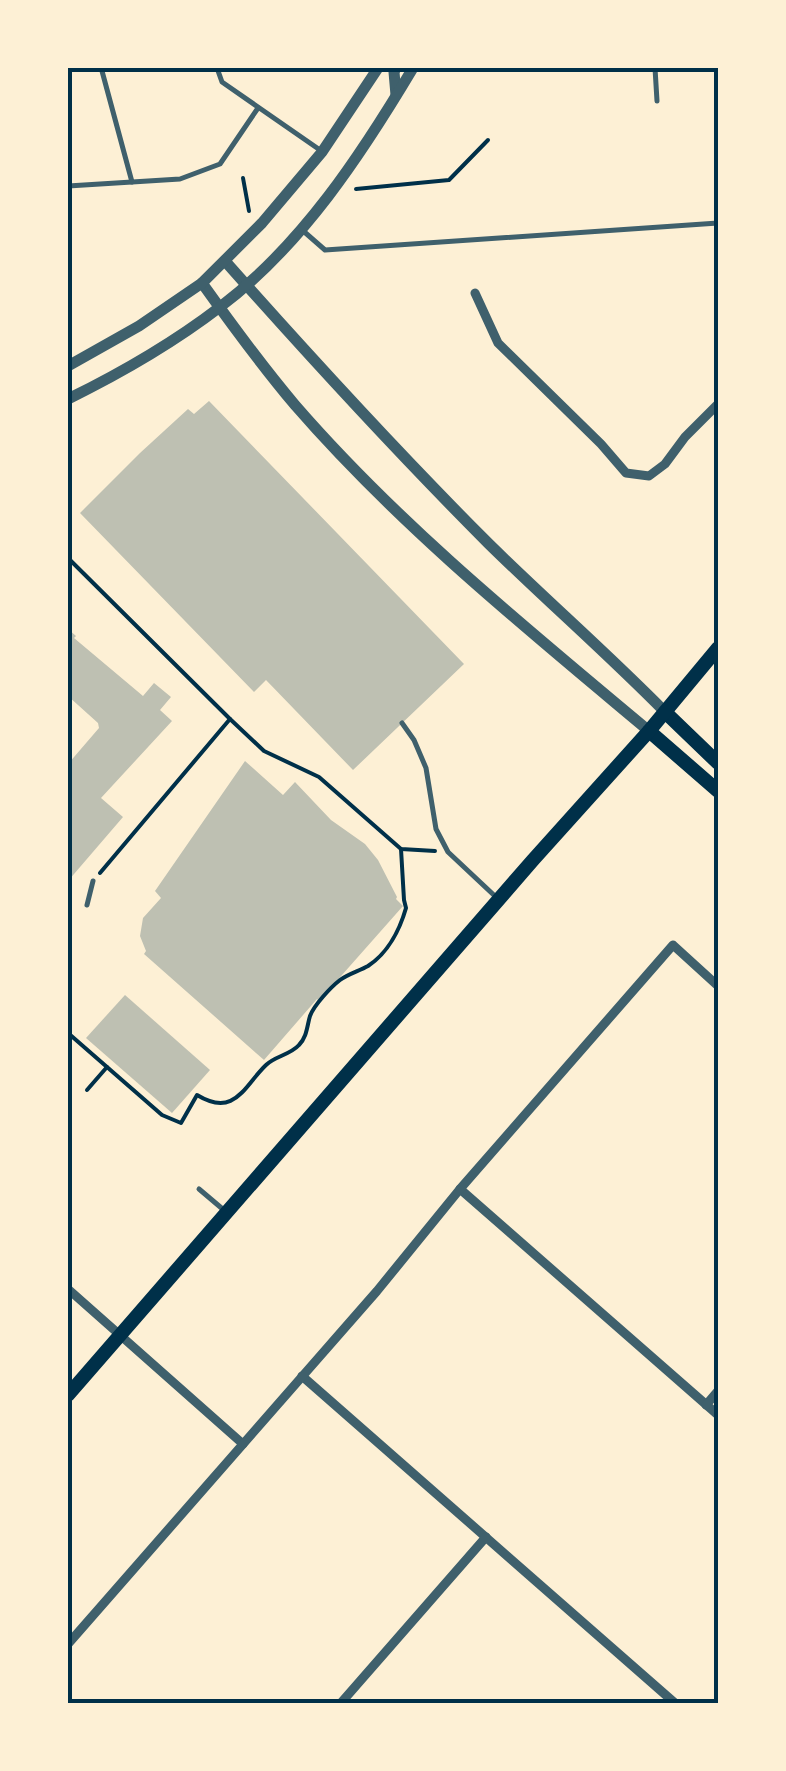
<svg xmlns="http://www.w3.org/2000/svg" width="786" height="1771" font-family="'IBM Plex Sans',sans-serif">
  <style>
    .building { fill: #bec0b2 }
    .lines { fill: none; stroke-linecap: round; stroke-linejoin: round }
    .path { stroke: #003049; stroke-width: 4 }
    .service { stroke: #3f606c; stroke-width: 5 }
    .minor { stroke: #3f606c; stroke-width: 9 }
    .tertiary { stroke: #3f606c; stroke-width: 11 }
    .secondary { stroke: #003049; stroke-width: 14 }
    .neatline { fill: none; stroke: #003049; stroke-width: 4 }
  </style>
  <rect width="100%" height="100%" fill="#fdf0d5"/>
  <!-- building -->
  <g class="building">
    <polygon points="209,401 464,664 353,770 266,680 254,692 80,513 140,453 188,409 194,414"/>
    <polygon points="68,629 76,636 74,638 143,696 154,683 171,697 160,710 172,721 101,798 123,817 68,881 68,764 99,728 98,723 68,696"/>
    <polygon points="245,761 283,795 295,782 331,820 365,844 378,860 397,897 396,899 403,906 319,1001 317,999 264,1060 144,954 146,951 140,936 143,918 161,898 155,891"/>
    <polygon points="125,995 210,1070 172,1113 86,1038"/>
  </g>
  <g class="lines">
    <!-- path -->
    <g class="path">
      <polyline points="493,68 500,70 557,68"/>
      <polyline points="669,70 702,68"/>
      <polyline points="243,178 249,211"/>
      <polyline points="356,189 449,180 488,140"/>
      <polyline points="68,558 230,719 100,873"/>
      <polyline points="230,719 264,751 319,777 401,849 435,851"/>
      <path d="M68,1033L162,1115L181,1123L197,1095C235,1118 244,1086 266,1065C275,1056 290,1055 299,1045C307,1037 307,1026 310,1016C314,1005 331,987 340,980C348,974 359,971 368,966C388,953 400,929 406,908L404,900L401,849"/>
      <polyline points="87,1090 107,1067"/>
    </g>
    <!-- service -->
    <g class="service">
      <polyline points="104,68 102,71 132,182"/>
      <polyline points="217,68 222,82 320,150"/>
      <polyline points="655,68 657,101"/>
      <polyline points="68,186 180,179 220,164 258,108"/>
      <polyline points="301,229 325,250 718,223"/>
      <polyline points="402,723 414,740 426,768 436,829 448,852 497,898"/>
      <polyline points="87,905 93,881"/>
      <polyline points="199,1189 225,1211"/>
    </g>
    <!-- minor -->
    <g class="minor">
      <polyline points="475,293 498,343 601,444 626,473 649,476 665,464 685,437 718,404"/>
      <polyline points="460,1189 718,1415"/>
      <polyline points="68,1289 243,1444"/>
      <polyline points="302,1376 676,1704"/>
      <polyline points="706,1405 718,1391"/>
      <polyline points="68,1644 377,1291 460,1189 673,945 718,986"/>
      <polyline points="340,1704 486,1537"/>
    </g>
    <!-- tertiary -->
    <g class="tertiary">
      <polyline points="396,95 394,72 396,68"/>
      <path d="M225,261C311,358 398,453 489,544C547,601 608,654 665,712"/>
      <path d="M202,283C232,325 262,366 295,405C400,526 526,628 649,731"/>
      <polyline points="68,366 139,326 202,283 262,223 322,152 378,68"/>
      <path d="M68,399C121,373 173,343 220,307C302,245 361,155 413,68"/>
    </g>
    <!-- secondary -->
    <g class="secondary">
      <polyline points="665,712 718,763"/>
      <polyline points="649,731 718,791"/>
      <polyline points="68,1395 533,860 649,731 718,648"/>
    </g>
  </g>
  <!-- border -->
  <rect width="786" height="1771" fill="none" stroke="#fdf0d5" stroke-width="140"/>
  <rect x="70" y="70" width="646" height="1631" class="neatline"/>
</svg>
